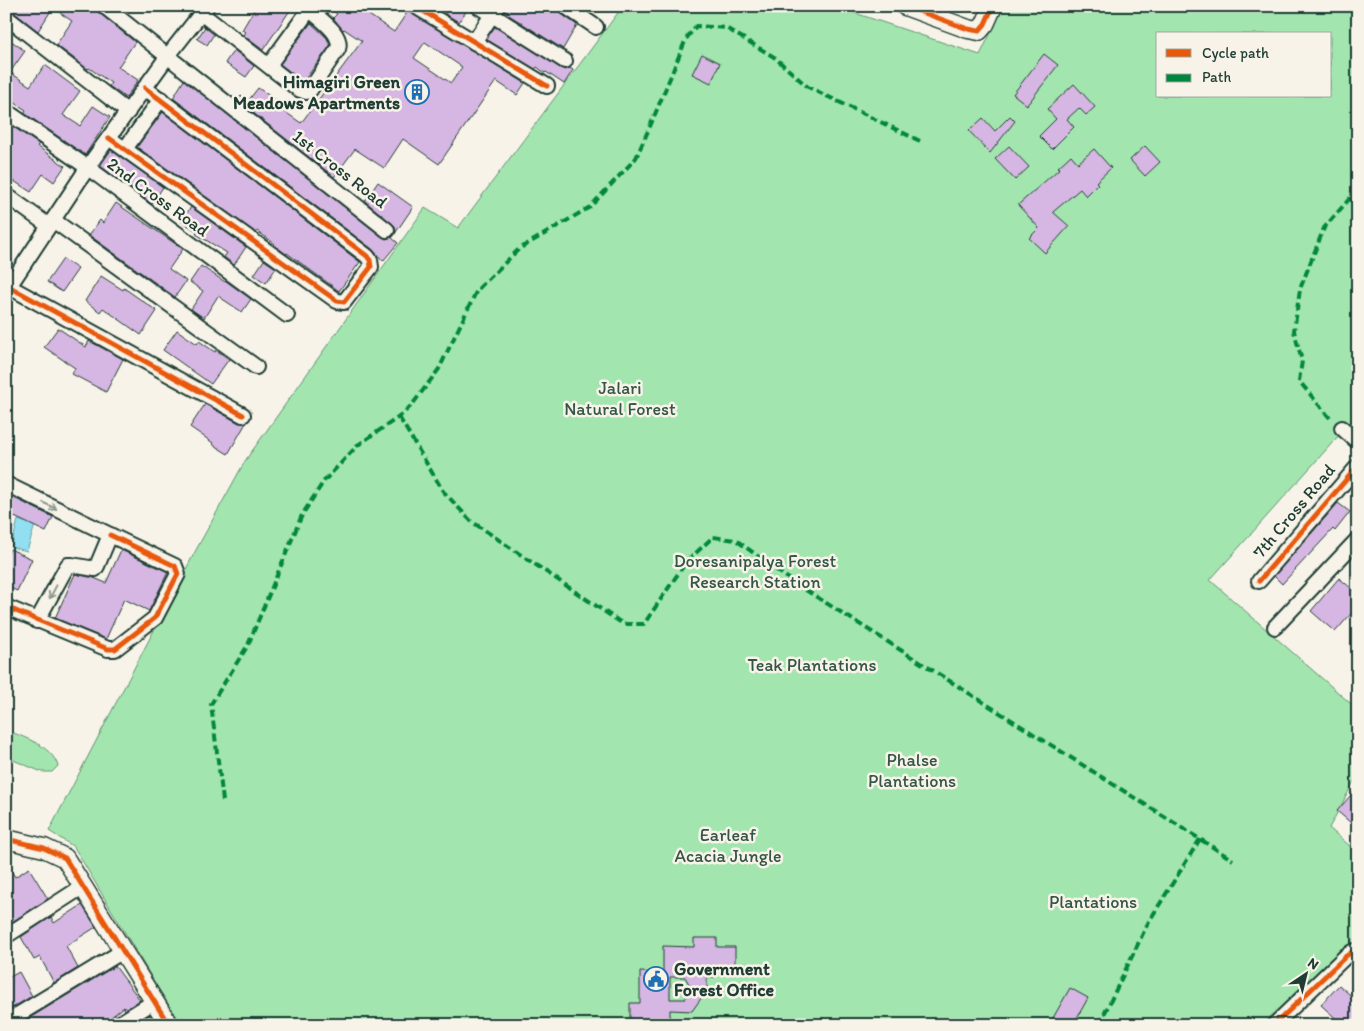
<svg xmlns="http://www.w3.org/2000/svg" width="1364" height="1031" font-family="Itim,sans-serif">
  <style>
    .green { fill: #a3e5af; stroke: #619172; fill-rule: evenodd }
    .water { fill: #91dff0; stroke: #639ea5 }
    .building { fill: #d6b6e2; stroke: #1f3d34; fill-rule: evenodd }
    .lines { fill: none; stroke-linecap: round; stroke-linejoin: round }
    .minor-casing { stroke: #1f3d34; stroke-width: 18 }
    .tertiary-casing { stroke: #1f3d34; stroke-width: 21 }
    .minor { stroke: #f7f3e8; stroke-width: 14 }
    .tertiary { stroke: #f7f3e8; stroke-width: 18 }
    .quiet { stroke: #00873e; stroke-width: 4; stroke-dasharray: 8 4; stroke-linecap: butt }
    .cycleway-casing { stroke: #f7f3e8; stroke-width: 8 }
    .cycleway { stroke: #e8590c; stroke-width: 5 }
    .oneway { stroke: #8b988e }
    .labels { text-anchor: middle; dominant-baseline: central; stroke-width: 5; stroke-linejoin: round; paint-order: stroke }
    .poi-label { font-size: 18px; font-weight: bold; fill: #1f3d34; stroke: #f7f3e8; text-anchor: end }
    .street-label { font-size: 18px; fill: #1f3d34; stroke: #f7f3e8 }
    .park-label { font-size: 18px; fill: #335646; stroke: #f7f3e8 }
  </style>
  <rect width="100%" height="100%" fill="#f7f3e8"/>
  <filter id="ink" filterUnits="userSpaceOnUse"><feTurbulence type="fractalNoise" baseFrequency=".02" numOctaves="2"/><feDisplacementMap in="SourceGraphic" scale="10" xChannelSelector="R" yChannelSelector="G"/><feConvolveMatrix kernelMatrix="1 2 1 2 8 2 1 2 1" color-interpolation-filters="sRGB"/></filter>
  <g filter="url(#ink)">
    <!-- green -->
    <g class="green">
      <path d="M623,6H834L980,55L1004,6H1358V414L1210,580L1358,710V774L1329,828L1358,853V936L1263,1025H182L158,988L74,847L49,831L196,550L245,461L425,208L458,228ZM1158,34H1330V96H1158Z"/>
      <path d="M6,730C25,738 51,745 58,766L52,772H42L6,757Z"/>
    </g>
    <!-- water -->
    <polygon class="water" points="18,520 35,525 27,551 11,547"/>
    <!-- building -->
    <g class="building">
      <polygon points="6,6 54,6 38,31 11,10 6,8"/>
      <polygon points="65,6 95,6 99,13 135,42 118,67 138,80 126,98 109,86 111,83 89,68 88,69 56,45 72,21 60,13"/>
      <polygon points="256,6 293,6 263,50 243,35 245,32 242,30"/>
      <path d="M326,6H376L369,15L394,32L408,11L525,83L517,95L496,81L439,164L403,139L384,168L355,149L334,177L237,100L241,96L248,101L258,88L280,103L278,107L301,123L362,41L344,29L343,30L333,18L337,14ZM425,42L462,67L451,83L414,58Z"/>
      <polygon points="450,6 469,6 469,7 459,22 445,14"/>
      <polygon points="507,6 556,6 560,13 577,25 563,49 504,12"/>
      <polygon points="311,23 327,38 330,46 303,82 280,64"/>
      <polygon points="205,27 214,34 207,45 197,39"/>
      <polygon points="495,27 560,68 565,70 570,68 573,70 564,84 546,72 545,73 537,67 535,69 486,39"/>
      <polygon points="6,37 25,51 6,78"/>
      <polygon points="234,50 254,66 246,77 225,63"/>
      <polygon points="702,54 720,63 711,83 692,74"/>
      <polygon points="1044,54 1058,65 1027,105 1013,94"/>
      <polygon points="45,65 80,91 63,115 80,126 93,106 110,117 85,155 24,113 26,110 6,97 6,80 11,73 30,86"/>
      <polygon points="184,80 382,237 386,239 394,236 396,232 395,226 365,201 378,182 413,207 392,238 398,243 383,261 372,249 173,98"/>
      <polygon points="1074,84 1095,107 1086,115 1079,108 1067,119 1074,127 1052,149 1039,136 1056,119 1047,109"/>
      <polygon points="163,112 360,262 339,291 287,253 286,254 274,245 275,244 257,231 256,233 137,147"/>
      <polygon points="1010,116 1015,121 990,153 969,131 983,118 995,131"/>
      <polygon points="6,122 39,144 37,146 65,166 54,182 43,174 31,192 6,176"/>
      <polygon points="1009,146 1029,167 1015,180 995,159"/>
      <polygon points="1145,146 1160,162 1145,176 1130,160"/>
      <polygon points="1094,149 1111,168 1096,182 1098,184 1086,196 1080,189 1053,212 1069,226 1045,253 1029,238 1039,228 1018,205 1060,168 1058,167 1071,155 1078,163"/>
      <polygon points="111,150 163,187 152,204 100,166"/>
      <polygon points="116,203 183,249 169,269 186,281 175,297 89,235 100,220 103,223"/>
      <polygon points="191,207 246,247 234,265 224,257 227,253 196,234 198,232 181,221"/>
      <polygon points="63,259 78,269 62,292 47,282"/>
      <polygon points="264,260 276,268 266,283 254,275"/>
      <polygon points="201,266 225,282 226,281 251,299 242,312 218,296 204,318 191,309 203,291 190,282"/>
      <polygon points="101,276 123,290 124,288 157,311 141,335 103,308 100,312 85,301"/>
      <polygon points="58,328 86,347 89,341 123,359 106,392 72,374 75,368 44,347"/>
      <polygon points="177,330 197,344 199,341 215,352 216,350 229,359 211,384 163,350"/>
      <polygon points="205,404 239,423 246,423 228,454 212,444 213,443 190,427"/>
      <polygon points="14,498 53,517 46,532 6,513"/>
      <polygon points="1338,503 1350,512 1335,531 1333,529 1282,584 1274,576"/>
      <polygon points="10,549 32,559 17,591 6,586 6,558"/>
      <polygon points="121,550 168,572 149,611 124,599 106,639 55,618 75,574 94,578 106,583"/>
      <polygon points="1339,578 1358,594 1358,606 1335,632 1311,611"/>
      <polygon points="1358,787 1358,829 1337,811"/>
      <polygon points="6,862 15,877 29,868 48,899 7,925"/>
      <polygon points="82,905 96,927 66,946 78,968 54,983 40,957 34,960 21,937 51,917 54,923"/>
      <path d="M694,938H717V947H735V966L716,965L715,977H707V990L692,1011L670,1010V1025H630V1003H640V972L663,973V946L694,947ZM670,977H685L692,989L685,999H670Z"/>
      <polygon points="115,966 140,1000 125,1010 124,1007 101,1025 18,1025"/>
      <polygon points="19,972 32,996 7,1011 6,979"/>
      <polygon points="1339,985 1358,1002 1358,1025 1343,1025 1321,1005"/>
      <polygon points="1070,988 1088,998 1073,1025 1049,1025"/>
      <polygon points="150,1015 156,1025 134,1025"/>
    </g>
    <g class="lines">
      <defs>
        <g id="minor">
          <polyline points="104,6 387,230"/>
          <polyline points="415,6 547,86"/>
          <polyline points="478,6 565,61"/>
          <polyline points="565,6 596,27"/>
          <path d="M202,14L298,89L306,92L310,90L338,49C343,34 320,19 310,10"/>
          <polyline points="6,17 128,112"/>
          <polyline points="474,42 498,6"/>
          <polyline points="269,65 312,6"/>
          <polyline points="6,111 87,167 287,315"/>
          <polyline points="109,138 337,301 344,302 371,267 370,260 367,256 145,88"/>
          <polyline points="125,149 161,99"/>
          <polyline points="6,195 49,226"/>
          <polyline points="53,220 256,367"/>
          <polyline points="6,285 243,415"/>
          <polyline points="6,291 94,158 167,57 207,6"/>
          <polyline points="1342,428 1358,442"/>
          <polyline points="6,484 110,535 97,566 95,569 72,565 68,565 66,568 37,621"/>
          <polyline points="1259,581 1358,466"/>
          <polyline points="6,607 108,649 115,649 155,618 178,574 175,566 110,535"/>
          <polyline points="1275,627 1358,539"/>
          <polyline points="6,936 82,887"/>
          <polyline points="6,1022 123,951"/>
          <polyline points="117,1025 155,1001"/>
          <polyline points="1274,1025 1346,956 1354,951 1358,953"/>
        </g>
        <g id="tertiary">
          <polyline points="905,6 968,29 979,31 985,24 993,6"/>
          <polyline points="6,839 44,848 65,858 169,1025"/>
        </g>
      </defs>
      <!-- minor casing -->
      <use href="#minor" class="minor-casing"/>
      <!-- tertiary casing -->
      <use href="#tertiary" class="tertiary-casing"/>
      <!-- minor -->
      <use href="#minor" class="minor"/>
      <!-- tertiary -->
      <use href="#tertiary" class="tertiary"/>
      <!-- quiet -->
      <g class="quiet">
        <polyline points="399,417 443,491 471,521 623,624 644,624 686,562 713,537 736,540 793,582 1233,860"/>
        <polyline points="1330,418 1299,381 1302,361 1294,331 1300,289 1324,228 1358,189"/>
        <polyline points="223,801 211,704 248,645 302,515 324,481 358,445 399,417 412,405 439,369 477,290 519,249 590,207 636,158 651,124 686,39 696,26 726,28 774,57 808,87 920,141"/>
        <polyline points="1099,1025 1148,923 1200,839"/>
      </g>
      <defs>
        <g id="cycleway">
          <polyline points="415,6 547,86"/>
          <polyline points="905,6 968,29 979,31 985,24 993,6"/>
          <polyline points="109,138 337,301 344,302 371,267 370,260 367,256 145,88"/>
          <polyline points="6,285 243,415"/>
          <polyline points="1259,581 1358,466"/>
          <polyline points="6,607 108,649 115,649 155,618 178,574 175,566 110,535"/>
          <polyline points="6,839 44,848 65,858 169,1025"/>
          <polyline points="1274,1025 1346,956 1354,951 1358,953"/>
        </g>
      </defs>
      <!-- cycleway casing -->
      <use href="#cycleway" class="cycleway-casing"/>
      <!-- cycleway -->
      <use href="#cycleway" class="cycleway"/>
    </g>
    <!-- one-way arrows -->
    <defs><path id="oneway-shaft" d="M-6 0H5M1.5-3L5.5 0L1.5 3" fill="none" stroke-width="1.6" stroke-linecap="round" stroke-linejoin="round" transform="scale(1.25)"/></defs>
    <g class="oneway">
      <use href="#oneway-shaft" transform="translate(50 506) rotate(26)"/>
      <use href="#oneway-shaft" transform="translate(53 592) rotate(118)"/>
    </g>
  </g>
  <!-- icons -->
  <defs>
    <symbol id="building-ring" viewBox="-11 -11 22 22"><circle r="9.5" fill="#f7f3e8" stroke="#1f6fb2" stroke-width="1.5"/><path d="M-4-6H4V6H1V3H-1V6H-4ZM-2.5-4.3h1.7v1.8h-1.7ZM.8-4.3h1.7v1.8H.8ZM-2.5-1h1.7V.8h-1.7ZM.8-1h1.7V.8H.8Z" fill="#1f6fb2"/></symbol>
    <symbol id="civic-ring" viewBox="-11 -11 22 22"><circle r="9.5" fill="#f7f3e8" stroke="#1f6fb2" stroke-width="1.5"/><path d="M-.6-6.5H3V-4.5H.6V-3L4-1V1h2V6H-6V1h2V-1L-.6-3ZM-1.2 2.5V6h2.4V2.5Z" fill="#1f6fb2"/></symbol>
  </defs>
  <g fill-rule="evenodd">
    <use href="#building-ring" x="403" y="78" width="28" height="28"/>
    <use href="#civic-ring" x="642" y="965" width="28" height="28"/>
  </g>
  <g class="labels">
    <!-- poi labels -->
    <g class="poi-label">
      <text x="400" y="82">Himagiri Green<tspan x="400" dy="21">Meadows Apartments</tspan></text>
      <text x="674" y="969" text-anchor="start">Government<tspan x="674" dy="21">Forest Office</tspan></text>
    </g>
    <!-- street labels -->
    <g class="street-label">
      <text transform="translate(340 169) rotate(38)">1st Cross Road</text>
      <text transform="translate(158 197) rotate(36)">2nd Cross Road</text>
      <text transform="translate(1294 511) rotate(-50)">7th Cross Road</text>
    </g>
    <!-- park labels -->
    <g class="park-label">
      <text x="620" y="388">Jalari<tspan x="620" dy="21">Natural Forest</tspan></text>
      <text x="755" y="561">Doresanipalya Forest<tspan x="755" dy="21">Research Station</tspan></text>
      <text x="812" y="665">Teak Plantations</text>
      <text x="912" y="760">Phalse<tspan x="912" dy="21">Plantations</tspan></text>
      <text x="728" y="835">Earleaf<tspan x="728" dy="21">Acacia Jungle</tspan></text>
      <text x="1093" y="902">Plantations</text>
    </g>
  </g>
  <!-- margin -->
  <rect width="1364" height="1031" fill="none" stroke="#f7f3e8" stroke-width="25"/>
  <rect x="12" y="12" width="1339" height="1006" fill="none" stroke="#1f3d34" stroke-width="2" filter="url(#ink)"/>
  <!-- legend -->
  <rect x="1156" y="32" width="175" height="65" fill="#f7f3e8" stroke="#a1aaa0"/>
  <rect x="1166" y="49" width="25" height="8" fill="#e8590c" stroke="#a1aaa0"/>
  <text x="1202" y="58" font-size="15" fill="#1f3d34">Cycle path</text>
  <rect x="1166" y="74" width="25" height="8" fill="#00873e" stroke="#a1aaa0"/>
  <text x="1202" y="82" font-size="15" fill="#1f3d34">Path</text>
  <!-- north arrow -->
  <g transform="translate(1306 974) rotate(35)" stroke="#f7f3e8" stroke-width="4" paint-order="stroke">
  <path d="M0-4L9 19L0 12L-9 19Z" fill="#1f3d34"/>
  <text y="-8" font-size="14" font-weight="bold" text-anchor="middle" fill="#1f3d34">N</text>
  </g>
</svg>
